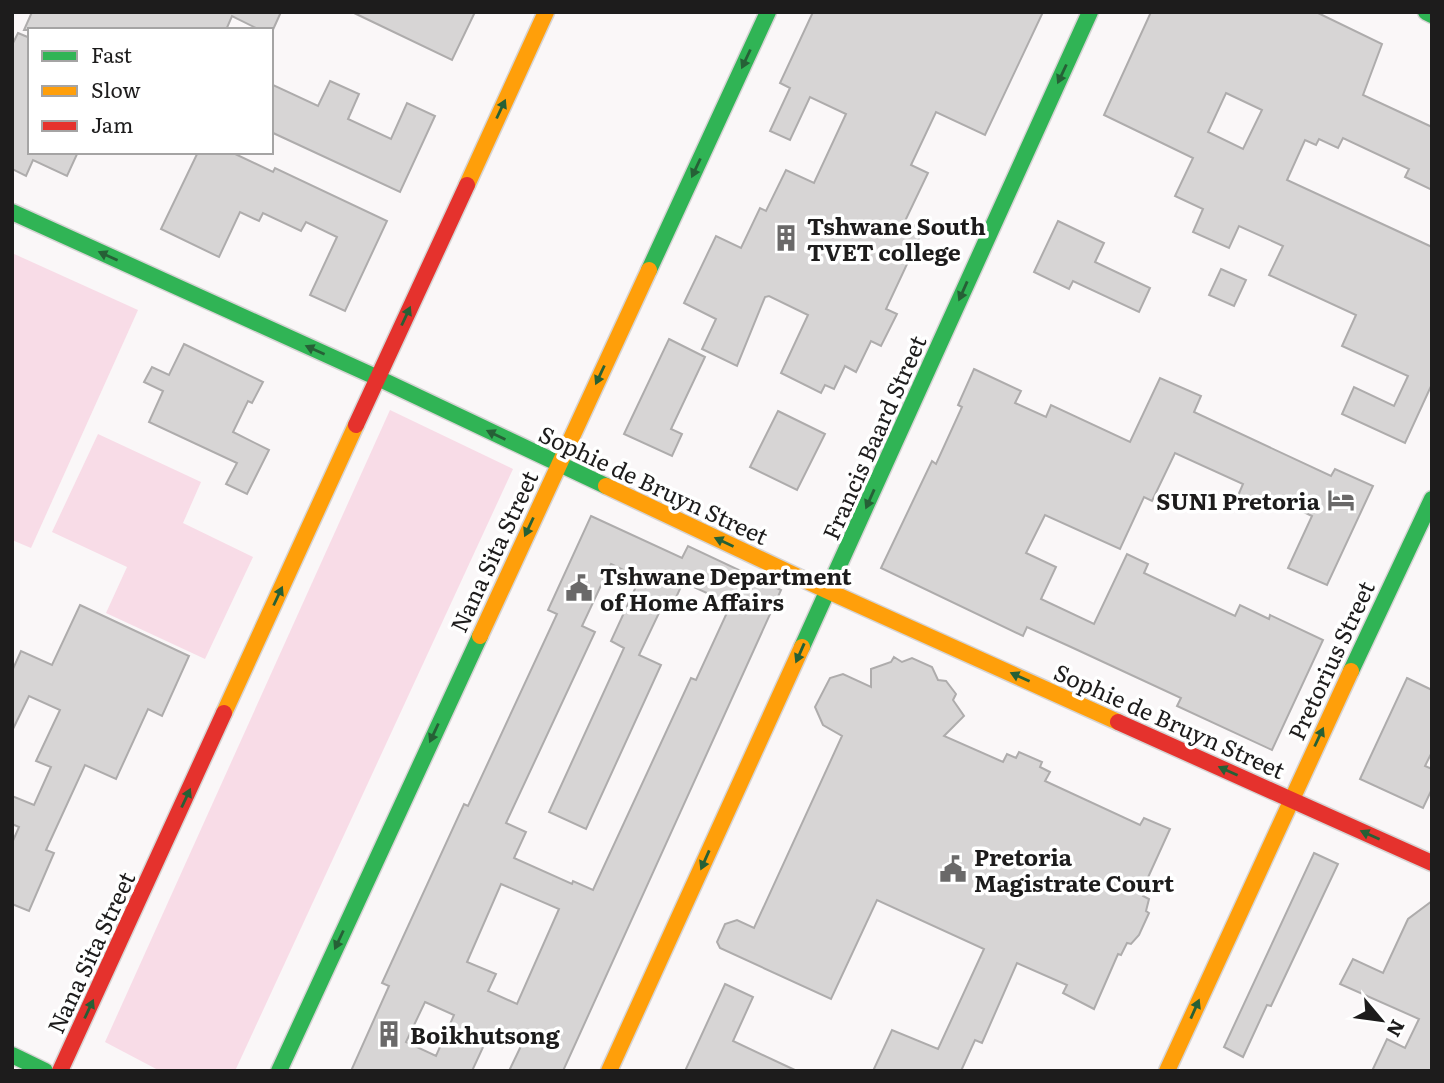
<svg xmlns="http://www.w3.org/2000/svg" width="1444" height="1083" font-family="Literata,serif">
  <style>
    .green { fill: #f8dce7 }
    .building { fill: #d7d5d5; stroke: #aeacac; stroke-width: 2; fill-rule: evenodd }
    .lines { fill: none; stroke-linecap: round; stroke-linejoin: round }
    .fast-casing { stroke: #d6d4d4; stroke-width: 19 }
    .slow-casing { stroke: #d6d4d4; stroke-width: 19 }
    .jam-casing { stroke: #d6d4d4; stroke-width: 19 }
    .fast { stroke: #30b455; stroke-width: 16 }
    .slow { stroke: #ff9f0a; stroke-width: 16 }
    .jam { stroke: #e5322d; stroke-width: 16 }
    .oneway { fill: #266036 }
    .labels { text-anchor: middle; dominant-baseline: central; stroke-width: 7; stroke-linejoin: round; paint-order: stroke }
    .poi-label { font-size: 23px; font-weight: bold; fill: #1d1c1c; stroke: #fff; text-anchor: start }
    .street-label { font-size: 23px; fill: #1d1c1c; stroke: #fff }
  </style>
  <rect width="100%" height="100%" fill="#faf7f8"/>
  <!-- green -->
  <g class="green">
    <polygon points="12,253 138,310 31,548 12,540"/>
    <polygon points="390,410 513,469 235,1071 160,1071 105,1042"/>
    <polygon points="98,434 201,482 183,523 253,557 205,659 106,613 127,567 52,532"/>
  </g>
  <!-- building -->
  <g class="building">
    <polygon points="32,12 281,12 271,34 271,30 260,30 232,16 226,30 24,30"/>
    <polygon points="352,12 475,12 452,60"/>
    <polygon points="813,12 1043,12 985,135 936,112 911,165 928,173 905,221 923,230 886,309 897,314 881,346 871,341 856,372 845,366 834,389 825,385 821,393 781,373 808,315 769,296 765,297 737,366 702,349 716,319 684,303 716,236 741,248 760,208 766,211 786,170 814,183 846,114 810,97 790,140 770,131 790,88 780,83"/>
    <path d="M1151,12H1316L1382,44L1363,95L1432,127V190L1405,177L1409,169L1343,138L1338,148L1319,139L1316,145L1305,140L1287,180L1432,247V384L1405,443L1342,414L1354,387L1394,406L1408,376L1342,346L1356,315L1269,275L1283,246L1239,226L1229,248L1193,232L1203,209L1175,196L1193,158L1104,115ZM1226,93L1262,110L1243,149L1208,132Z"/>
    <polygon points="18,33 30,38 30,152 78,152 67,176 33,160 26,176 12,169 12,45"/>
    <polygon points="330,81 359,94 348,119 391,139 407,103 435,116 400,192 271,132 271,84 318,106"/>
    <polygon points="198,152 231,152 273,172 275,168 387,221 345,311 310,295 337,237 306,222 301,231 263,213 259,221 240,212 219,257 161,229"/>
    <polygon points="1058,221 1104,243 1095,262 1150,288 1139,312 1073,281 1069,289 1034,272"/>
    <polygon points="1221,269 1246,280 1234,306 1209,295"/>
    <polygon points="669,339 705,357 671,429 682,434 672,456 624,434"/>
    <polygon points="184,344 263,382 252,403 248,401 233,432 269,450 247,494 226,484 237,463 149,422 163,391 144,382 152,367 169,375"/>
    <polygon points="974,369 1021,391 1015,403 1046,417 1051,405 1130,442 1160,378 1201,396 1194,412 1331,476 1335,469 1373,486 1327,585 1288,568 1312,516 1270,496 1264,510 1237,498 1243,484 1175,453 1152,501 1144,497 1120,549 1045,515 1026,553 1056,567 1041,599 1094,624 1127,554 1148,564 1144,573 1235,616 1240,605 1269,619 1270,615 1323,640 1272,750 1177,706 1181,698 1071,647 1027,627 1023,636 881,568 932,461 936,464 962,407 958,405"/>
    <polygon points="778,411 825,434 797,490 750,467"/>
    <path d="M591,516L682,558L688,546L781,590L563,1071H509L521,1046L490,1032L472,1071H351L389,986L382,983L464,804L468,806L557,614L548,610ZM611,564L640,578L611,641L624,648L549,812L586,829L661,665L639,655L667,596L675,600L683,582L731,604L696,680L691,678L593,890L573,881L572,884L514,858L526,832L506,823L595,632L582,626ZM501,884L559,909L517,1004L488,991L496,974L467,962ZM425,1002L454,1015L436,1056L406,1042Z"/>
    <polygon points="80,605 189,656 162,716 148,709 116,779 85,765 46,850 54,853 29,911 12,904 12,843 19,827 12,824 12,796 34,805 51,767 36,761 60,710 29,696 12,731 12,671 21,651 52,665"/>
    <polygon points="894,657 902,662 912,658 932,667 938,680 946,681 956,694 953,700 964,716 944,736 1003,762 1007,754 1016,758 1019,752 1042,762 1040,767 1050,772 1045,781 1140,825 1144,818 1170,829 1145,884 1147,885 1143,896 1149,899 1146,911 1149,913 1139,935 1131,944 1127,943 1121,955 1118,954 1094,1009 1063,993 1067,985 1017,963 982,1043 975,1040 961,1071 873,1071 892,1030 938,1049 984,949 877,900 831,999 720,948 717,942 725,924 737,920 754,928 842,736 823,725 815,707 830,678 843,674 871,687 871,669 891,662"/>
    <polygon points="1407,678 1432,690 1432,752 1425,766 1432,769 1432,789 1423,808 1360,779"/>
    <polygon points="1314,853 1338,864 1271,1006 1267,1005 1243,1057 1224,1047"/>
    <polygon points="1432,901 1432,1071 1372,1071 1387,1039 1405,1048 1419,1019 1340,984 1353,959 1383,973 1408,919"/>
    <polygon points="725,984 753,997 733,1041 797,1071 685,1071"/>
  </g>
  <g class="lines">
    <defs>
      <g id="fast">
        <polyline points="1426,12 1432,15"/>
        <polyline points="12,212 378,378 606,486"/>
        <polyline points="649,270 768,12"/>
        <polyline points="802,647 1090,12"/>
        <polyline points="1351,671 1432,499"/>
        <polyline points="12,1055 45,1071"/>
        <polyline points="279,1071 480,636"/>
      </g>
      <g id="slow">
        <polyline points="467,185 546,12"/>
        <polyline points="606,486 828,591 1118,722"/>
        <polyline points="480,636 649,270"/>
        <polyline points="224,713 356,425"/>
        <polyline points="609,1071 802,647"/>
        <polyline points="1167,1071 1351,671"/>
      </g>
      <g id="jam">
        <polyline points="356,425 467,185"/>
        <polyline points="1118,722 1432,863"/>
        <polyline points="60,1071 224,713"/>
      </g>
    </defs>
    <!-- fast casing -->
    <use href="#fast" class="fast-casing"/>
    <!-- slow casing -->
    <use href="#slow" class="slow-casing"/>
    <!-- jam casing -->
    <use href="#jam" class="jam-casing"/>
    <!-- fast -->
    <use href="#fast" class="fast"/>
    <!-- slow -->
    <use href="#slow" class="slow"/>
    <!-- jam -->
    <use href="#jam" class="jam"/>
  </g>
  <!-- one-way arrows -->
  <defs><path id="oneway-solid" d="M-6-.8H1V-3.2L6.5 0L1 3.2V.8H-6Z" transform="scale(1.75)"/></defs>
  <g class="oneway">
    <use href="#oneway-solid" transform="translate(746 59) rotate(115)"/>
    <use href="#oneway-solid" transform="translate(1062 74) rotate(115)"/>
    <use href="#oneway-solid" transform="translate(501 109) rotate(-65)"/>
    <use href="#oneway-solid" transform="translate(696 168) rotate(115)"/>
    <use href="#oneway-solid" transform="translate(108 256) rotate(-156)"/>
    <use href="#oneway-solid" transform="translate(963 291) rotate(114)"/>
    <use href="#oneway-solid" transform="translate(406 316) rotate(-65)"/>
    <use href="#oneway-solid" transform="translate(315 350) rotate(-156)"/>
    <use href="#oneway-solid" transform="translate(600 375) rotate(115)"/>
    <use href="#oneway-solid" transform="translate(496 435) rotate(-154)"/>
    <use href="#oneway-solid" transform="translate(870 499) rotate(114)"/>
    <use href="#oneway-solid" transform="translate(529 527) rotate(115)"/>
    <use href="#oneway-solid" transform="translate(724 542) rotate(-155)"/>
    <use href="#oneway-solid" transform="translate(278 596) rotate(-65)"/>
    <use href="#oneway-solid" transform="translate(800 653) rotate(114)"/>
    <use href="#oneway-solid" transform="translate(1020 677) rotate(-156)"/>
    <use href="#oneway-solid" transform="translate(434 733) rotate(115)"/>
    <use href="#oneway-solid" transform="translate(1319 737) rotate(-65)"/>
    <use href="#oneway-solid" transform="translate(1228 771) rotate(-156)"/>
    <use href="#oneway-solid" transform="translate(186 798) rotate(-65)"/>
    <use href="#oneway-solid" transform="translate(1370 835) rotate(-156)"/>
    <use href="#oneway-solid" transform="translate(705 860) rotate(114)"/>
    <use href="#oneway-solid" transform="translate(339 940) rotate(115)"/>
    <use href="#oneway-solid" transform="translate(89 1009) rotate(-65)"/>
    <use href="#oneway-solid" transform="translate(1195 1009) rotate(-66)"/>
  </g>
  <!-- icons -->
  <defs>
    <symbol id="building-bare" viewBox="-9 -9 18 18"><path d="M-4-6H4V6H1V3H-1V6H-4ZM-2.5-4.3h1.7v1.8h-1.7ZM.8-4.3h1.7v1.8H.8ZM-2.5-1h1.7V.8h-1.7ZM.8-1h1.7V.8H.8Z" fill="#6a6969" stroke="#fff" stroke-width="2.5" paint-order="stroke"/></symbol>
    <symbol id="hotel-bare" viewBox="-9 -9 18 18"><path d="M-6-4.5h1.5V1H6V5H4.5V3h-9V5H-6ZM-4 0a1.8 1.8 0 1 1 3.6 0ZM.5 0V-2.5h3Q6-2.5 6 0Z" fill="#6a6969" stroke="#fff" stroke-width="2.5" paint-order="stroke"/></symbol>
    <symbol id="civic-bare" viewBox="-9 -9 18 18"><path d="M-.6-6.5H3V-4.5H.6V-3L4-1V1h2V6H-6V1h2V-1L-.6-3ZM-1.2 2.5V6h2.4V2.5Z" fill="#6a6969" stroke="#fff" stroke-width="2.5" paint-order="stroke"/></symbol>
  </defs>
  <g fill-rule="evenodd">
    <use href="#building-bare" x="767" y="219" width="38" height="38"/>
    <use href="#hotel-bare" x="1322" y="481" width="38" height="38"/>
    <use href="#civic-bare" x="560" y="569" width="38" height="38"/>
    <use href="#civic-bare" x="934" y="850" width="38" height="38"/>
    <use href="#building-bare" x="370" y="1015" width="38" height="38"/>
  </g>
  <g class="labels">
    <!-- poi labels -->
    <g class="poi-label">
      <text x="807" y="225">Tshwane South<tspan x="807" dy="26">TVET college</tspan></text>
      <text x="1320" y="500" text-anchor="end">SUN1 Pretoria</text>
      <text x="600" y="575">Tshwane Department<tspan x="600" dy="26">of Home Affairs</tspan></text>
      <text x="974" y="856">Pretoria<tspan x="974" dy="26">Magistrate Court</tspan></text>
      <text x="410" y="1034">Boikhutsong</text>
    </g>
    <!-- street labels -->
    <g class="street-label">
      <text transform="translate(873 437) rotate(-66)">Francis Baard Street</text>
      <text transform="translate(654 484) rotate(25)">Sophie de Bruyn Street</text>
      <text transform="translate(493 551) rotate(-65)">Nana Sita Street</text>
      <text transform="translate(1330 660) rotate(-65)">Pretorius Street</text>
      <text transform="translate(1170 720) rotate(24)">Sophie de Bruyn Street</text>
      <text transform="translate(90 952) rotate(-65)">Nana Sita Street</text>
    </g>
  </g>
  <!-- border -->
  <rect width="1444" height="1083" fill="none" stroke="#1d1c1c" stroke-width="28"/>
  <!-- legend -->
  <rect x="28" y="28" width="245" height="126" fill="#ffffff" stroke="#a5a4a4" stroke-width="2"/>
  <rect x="42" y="51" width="35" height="10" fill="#30b455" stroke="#a5a4a4" stroke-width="2"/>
  <text x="91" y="63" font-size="21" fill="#1d1c1c">Fast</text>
  <rect x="42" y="86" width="35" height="10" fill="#ff9f0a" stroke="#a5a4a4" stroke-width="2"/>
  <text x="91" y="98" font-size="21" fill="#1d1c1c">Slow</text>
  <rect x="42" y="121" width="35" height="10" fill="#e5322d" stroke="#a5a4a4" stroke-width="2"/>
  <text x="91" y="133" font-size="21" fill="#1d1c1c">Jam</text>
  <!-- north arrow -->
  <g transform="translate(1381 1020) rotate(119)" stroke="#ffffff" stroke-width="5" paint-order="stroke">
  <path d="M0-5L12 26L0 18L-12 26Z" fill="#1d1c1c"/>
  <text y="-10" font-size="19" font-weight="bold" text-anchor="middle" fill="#1d1c1c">N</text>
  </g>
</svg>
